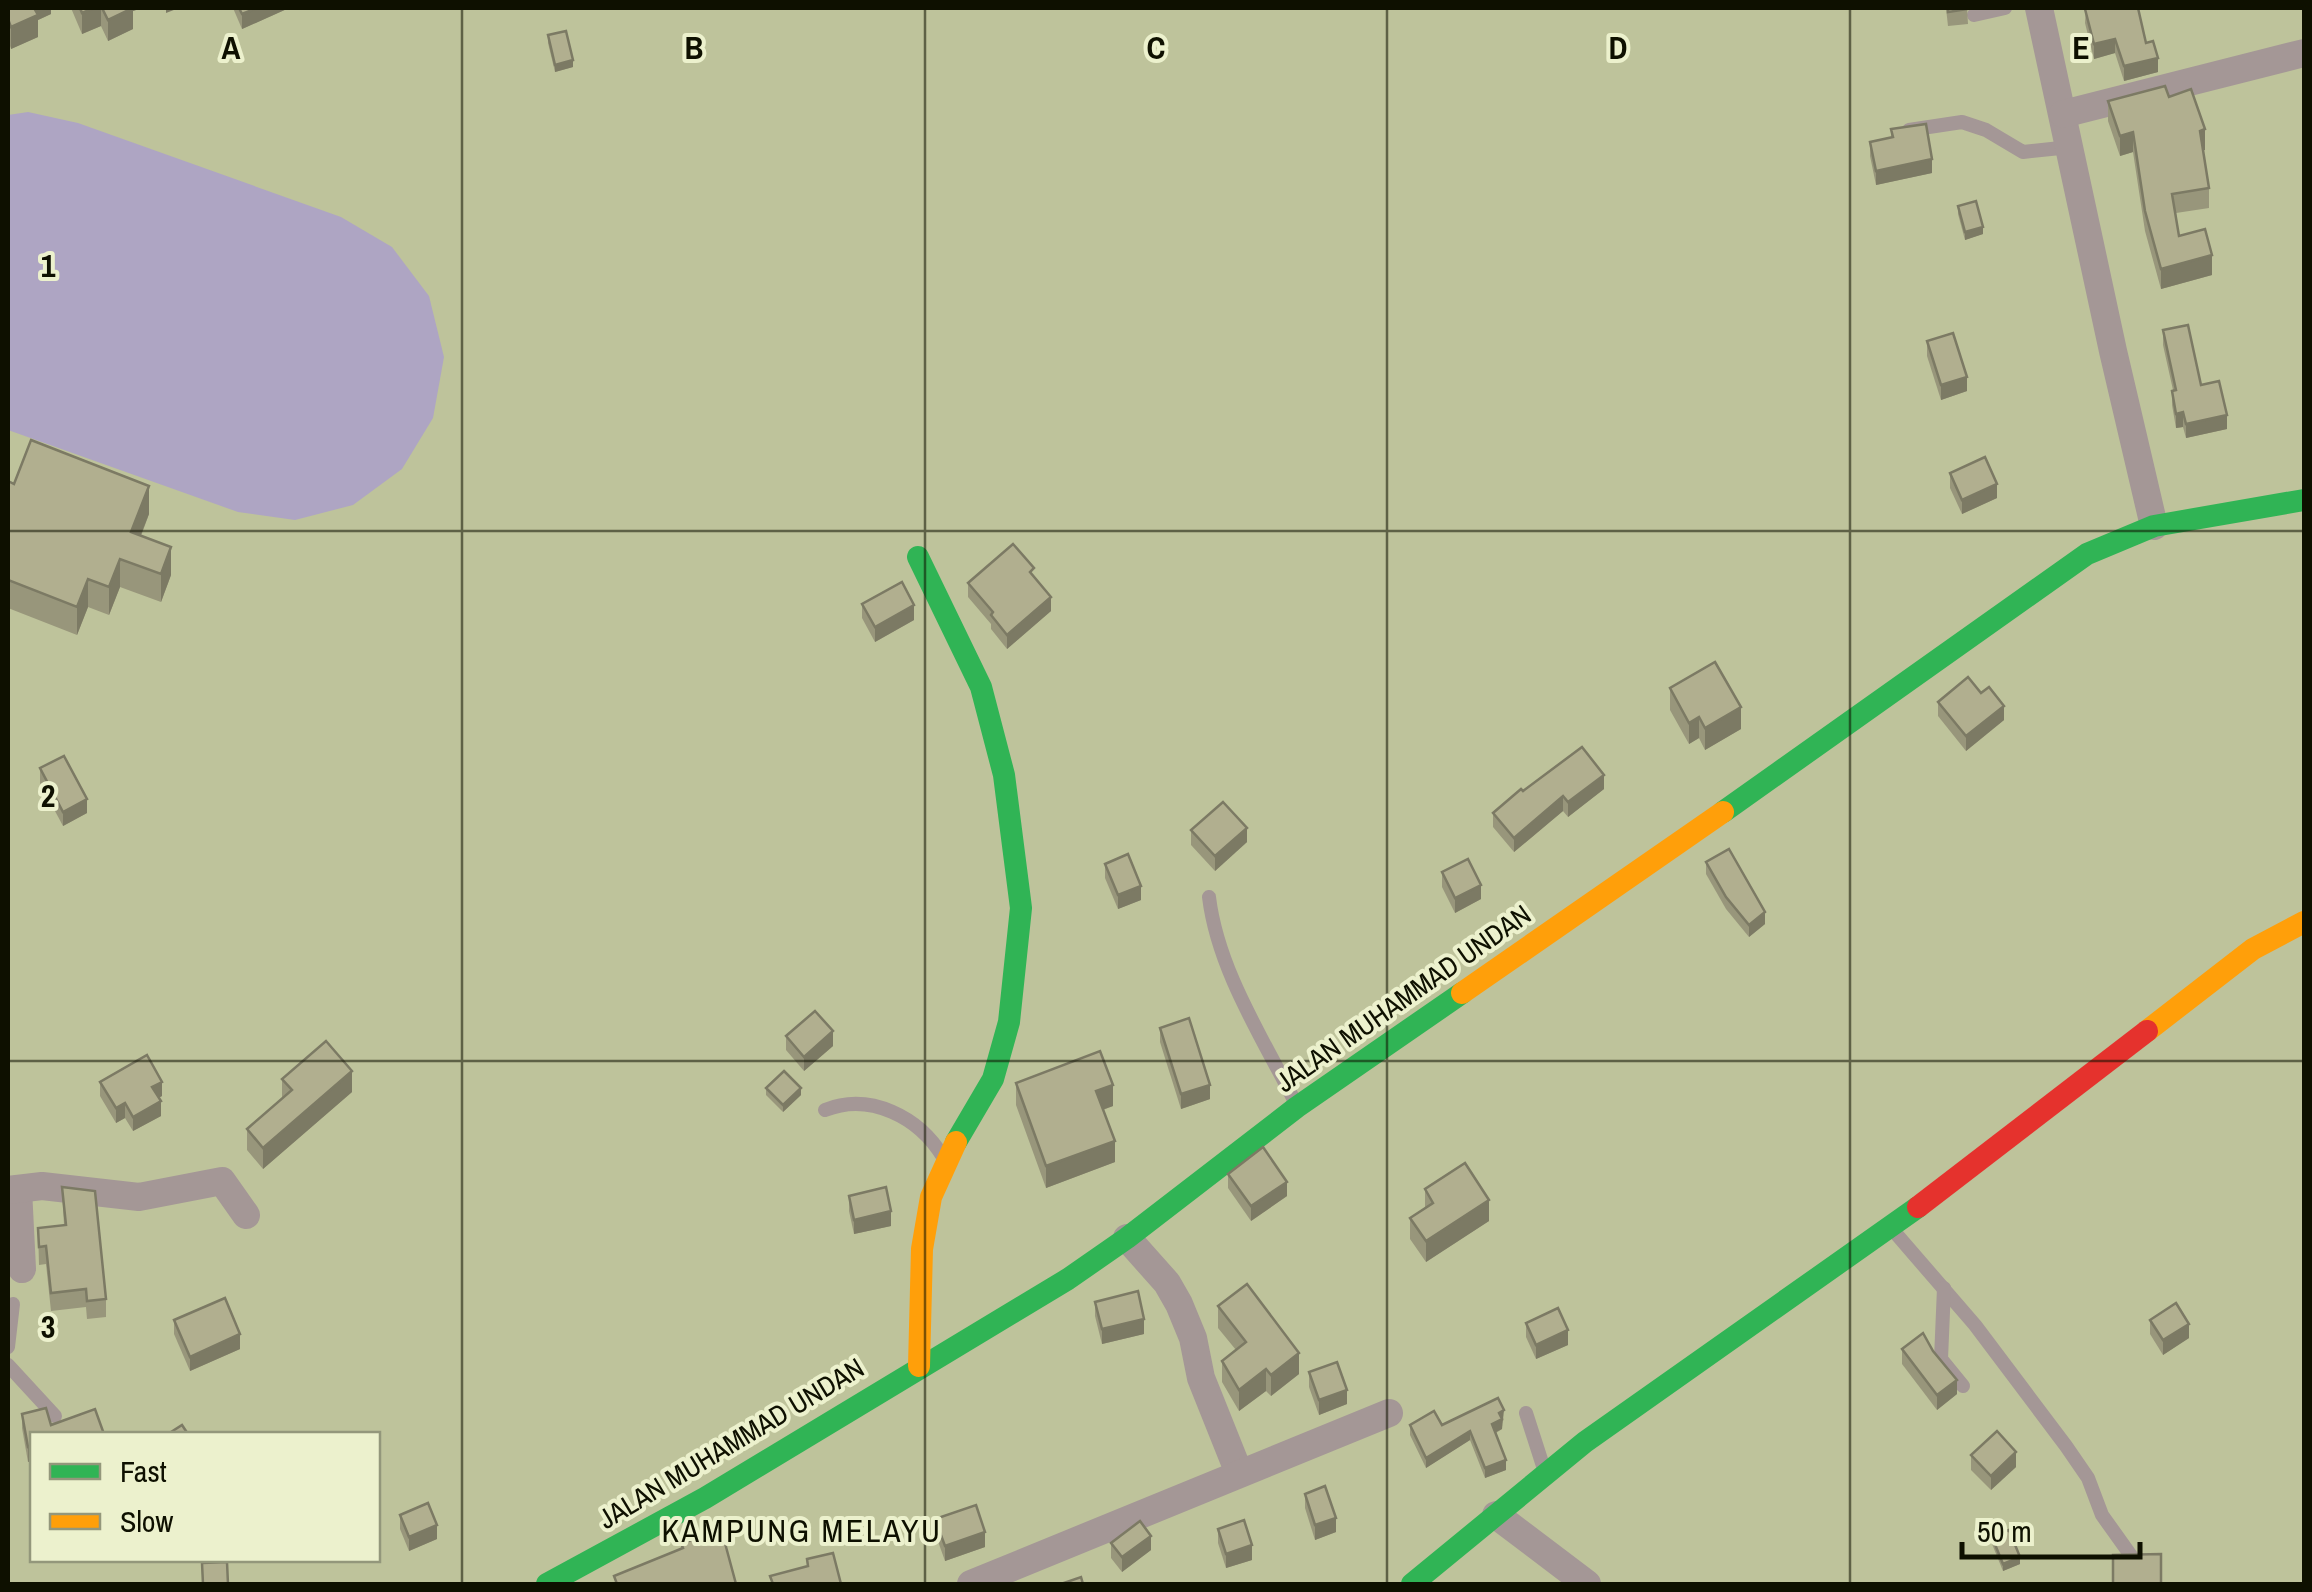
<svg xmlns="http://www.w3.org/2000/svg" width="2312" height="1592" font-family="'Archivo Narrow',sans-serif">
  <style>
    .grass { fill: #aea5c3 }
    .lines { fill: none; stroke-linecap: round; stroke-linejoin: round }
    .lane { stroke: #a49796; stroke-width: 14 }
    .street { stroke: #a49796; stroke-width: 28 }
    .fast { stroke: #30b455; stroke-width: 22 }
    .slow { stroke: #ff9f0a; stroke-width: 22 }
    .jam { stroke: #e5322d; stroke-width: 22 }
    .wall { fill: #98967b }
    .shaded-wall { fill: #7c7a64 }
    .building { fill: #b1af8f; stroke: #7c7a64; stroke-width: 2.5 }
    .grid { fill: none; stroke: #0e1000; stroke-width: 2.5; stroke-opacity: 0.55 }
    .labels { text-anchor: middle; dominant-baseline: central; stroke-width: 8; stroke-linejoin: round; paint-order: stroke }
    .street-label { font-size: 28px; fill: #0e1000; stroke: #ecf1cd }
    .quarter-label { font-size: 32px; letter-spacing: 2.5px; fill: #0e1000; stroke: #ecf1cd }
    .grid-label { font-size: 32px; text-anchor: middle; font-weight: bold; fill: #0e1000; stroke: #ecf1cd; stroke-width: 8; stroke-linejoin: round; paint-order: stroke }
  </style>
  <rect width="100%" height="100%" fill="#bec39b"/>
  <!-- grass -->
  <polygon class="grass" points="28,112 78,123 341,217 392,247 429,296 444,357 433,418 402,469 353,505 295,520 238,512 8,430 8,115"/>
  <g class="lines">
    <!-- lane -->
    <g class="lane">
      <polyline points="1974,15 2005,8"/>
      <polyline points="1909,130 1962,122 1986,130 2023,152 2070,147"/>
      <path d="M1209,897C1218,971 1264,1040 1297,1106"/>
      <path d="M825,1110C870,1092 919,1117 943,1157"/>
      <polyline points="1892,1229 1975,1325 2066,1446 2088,1478 2102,1515 2132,1557"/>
      <polyline points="1944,1288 1941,1359 1963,1386"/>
      <polyline points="8,1347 13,1304"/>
      <polyline points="8,1365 55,1416"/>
      <polyline points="1526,1413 1544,1469"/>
    </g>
    <!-- street -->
    <g class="street">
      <polyline points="2039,8 2113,351 2154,526"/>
      <polyline points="2063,114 2304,53"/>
      <polyline points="18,1189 22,1269"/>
      <polyline points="8,1190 42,1186 139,1197 222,1181 246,1215"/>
      <polyline points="1127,1238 1167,1283 1179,1304 1193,1338 1201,1378 1239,1473"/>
      <polyline points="1496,1515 1587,1584"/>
      <polyline points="971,1584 1389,1413"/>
    </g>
    <!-- fast -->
    <g class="fast">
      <polyline points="918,557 981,687 1004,775 1021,908 1009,1022 993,1079 956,1142"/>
      <polyline points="1723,812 2087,554 2154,526 2304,500"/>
      <polyline points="547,1584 705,1498 1068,1279 1127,1238 1297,1107 1462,993"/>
      <polyline points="1412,1584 1585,1442 1918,1207"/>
    </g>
    <!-- slow -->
    <g class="slow">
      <polyline points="1462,993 1723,812"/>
      <polyline points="2147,1031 2253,949 2304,922"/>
      <polyline points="919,1366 922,1249 931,1197 956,1142"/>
    </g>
    <!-- jam -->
    <polyline class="jam" points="1918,1207 2147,1031"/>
  </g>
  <!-- wall -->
  <g class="wall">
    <polygon points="8,8 51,8 51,14 38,20 38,37 11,49 8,40"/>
    <polygon points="71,8 142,8 133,11 133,29 108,41 101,26 82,34"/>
    <polygon points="233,8 289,8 242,29"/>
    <polygon points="1946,8 1967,8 1968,24 1948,26"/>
    <polygon points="2086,8 2138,8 2146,43 2158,72 2124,81 2115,53 2094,59 2085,23"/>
    <polygon points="548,35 573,67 555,72 548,43"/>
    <polygon points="2169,97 2205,150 2203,150 2209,188 2209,208 2176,213 2179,236 2212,275 2161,289 2145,231 2133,152 2120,156 2108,121 2108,101"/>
    <polygon points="1891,129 1932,173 1876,185 1870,156 1870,142 1891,137"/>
    <polygon points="1958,206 1983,234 1965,240 1958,214"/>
    <polygon points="2163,330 2201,385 2227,429 2186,438 2183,427 2176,428 2172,405 2172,391 2173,390 2163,345"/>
    <polygon points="1927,341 1967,391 1941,400 1927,356"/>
    <polygon points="1950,473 1997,498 1962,514 1950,488"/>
    <polygon points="8,481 149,514 141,536 171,575 161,602 120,587 109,615 88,607 77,635 8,608"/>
    <polygon points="1034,577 1051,611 1007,649 991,629 991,624 968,597 968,583"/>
    <polygon points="862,604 914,620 875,642 862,618"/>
    <polygon points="1670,688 1741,729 1705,750 1699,738 1689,744 1670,710"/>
    <polygon points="1938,702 2004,720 1966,751 1938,716"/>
    <polygon points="40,768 87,813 63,826 40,783"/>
    <polygon points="1604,789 1568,817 1563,811 1514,852 1493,827 1493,813 1523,791"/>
    <polygon points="1191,830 1247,842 1215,871 1191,845"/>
    <polygon points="1706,862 1765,924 1749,937 1726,909 1706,874"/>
    <polygon points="1105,864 1141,900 1118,909 1105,878"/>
    <polygon points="1442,872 1481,899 1455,913 1442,887"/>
    <polygon points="1160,1028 1210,1099 1181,1109 1160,1042"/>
    <polygon points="786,1036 833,1046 804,1071 786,1050"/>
    <polygon points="282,1079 352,1092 263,1169 247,1150 247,1129 282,1098"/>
    <polygon points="100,1082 162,1096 159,1098 161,1116 133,1131 125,1118 116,1123 100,1096"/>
    <polygon points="1016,1083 1113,1106 1103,1110 1115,1162 1046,1188 1016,1105"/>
    <polygon points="766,1088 801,1095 783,1112 766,1095"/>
    <polygon points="1228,1174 1287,1196 1251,1221 1228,1188"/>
    <polygon points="62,1187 106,1299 106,1317 87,1319 86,1307 51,1311 46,1264 39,1265 38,1228 64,1225"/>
    <polygon points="1425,1189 1489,1221 1426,1262 1410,1239 1410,1218 1425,1208"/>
    <polygon points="849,1196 891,1226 854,1234 849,1211"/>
    <polygon points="1095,1302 1144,1334 1102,1344 1095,1316"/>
    <polygon points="1218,1306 1299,1374 1271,1396 1266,1391 1239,1411 1222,1382 1222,1361 1236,1350 1218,1328"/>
    <polygon points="174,1320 240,1349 190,1371 174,1334"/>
    <polygon points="2150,1320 2189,1338 2163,1355 2150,1334"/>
    <polygon points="1526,1323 1568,1345 1536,1359 1526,1337"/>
    <polygon points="1902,1349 1933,1351 1957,1394 1937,1410 1902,1364"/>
    <polygon points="1309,1372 1347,1404 1319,1415 1309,1387"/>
    <polygon points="22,1414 32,1434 28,1462 22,1428"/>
    <polygon points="1504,1420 1502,1421 1502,1429 1496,1433 1506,1470 1485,1478 1470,1440 1426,1468 1410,1435 1410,1425 1442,1425"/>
    <polygon points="1971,1455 2016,1467 1991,1490 1971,1470"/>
    <polygon points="1305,1494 1336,1532 1315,1540 1305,1508"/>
    <polygon points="400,1515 437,1539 409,1551 400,1529"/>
    <polygon points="935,1519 985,1547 945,1561 935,1533"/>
    <polygon points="1218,1529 1252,1560 1226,1568 1218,1543"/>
    <polygon points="1992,1537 2020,1564 2003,1571 1992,1544"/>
    <polygon points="1111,1543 1151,1550 1122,1572 1111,1558"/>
  </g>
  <!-- shaded-wall -->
  <g class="shaded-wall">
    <polygon points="32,8 51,8 51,14 38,20 38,37 11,49 11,27"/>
    <polygon points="94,8 101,8 101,26 82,34 82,13"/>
    <polygon points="127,8 142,8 133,11 133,29 108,41 108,20"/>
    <polygon points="166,8 179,8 166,13"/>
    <polygon points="257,8 289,8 242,29 242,14"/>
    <polygon points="2115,39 2115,53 2094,59 2094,44"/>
    <polygon points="2158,58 2158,72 2124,81 2124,66"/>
    <polygon points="573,60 573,67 555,72 555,65"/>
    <polygon points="2205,129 2205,150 2200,151 2200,131"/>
    <polygon points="2133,132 2133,152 2120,156 2120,136"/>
    <polygon points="1932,159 1932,173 1876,185 1876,171"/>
    <polygon points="1983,227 1983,234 1965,240 1965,232"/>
    <polygon points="2212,255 2212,275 2161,289 2161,269"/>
    <polygon points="1967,377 1967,391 1941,400 1941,385"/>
    <polygon points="2183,412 2183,427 2176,428 2176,414"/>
    <polygon points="2227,415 2227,429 2186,438 2186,424"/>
    <polygon points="1997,484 1997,498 1962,514 1962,500"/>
    <polygon points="149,486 149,514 131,560 131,532"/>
    <polygon points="171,547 171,575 161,602 161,574"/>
    <polygon points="120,559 120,587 109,615 109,587"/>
    <polygon points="88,579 88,607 77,635 77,607"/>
    <polygon points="1051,597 1051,611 1007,649 1007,635"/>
    <polygon points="914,605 914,620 875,642 875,627"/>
    <polygon points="2004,706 2004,720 1966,751 1966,736"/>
    <polygon points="1741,707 1741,729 1705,750 1705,728"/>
    <polygon points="1699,717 1699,738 1689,744 1689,723"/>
    <polygon points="1604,775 1604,789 1568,817 1568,802"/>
    <polygon points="1563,796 1563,811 1514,852 1514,838"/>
    <polygon points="87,799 87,813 63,826 63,812"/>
    <polygon points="1247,828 1247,842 1215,871 1215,856"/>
    <polygon points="1481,885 1481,899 1455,913 1455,898"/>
    <polygon points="1141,886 1141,900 1118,909 1118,895"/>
    <polygon points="1765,912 1765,924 1749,937 1749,925"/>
    <polygon points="833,1031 833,1046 804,1071 804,1057"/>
    <polygon points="352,1071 352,1092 263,1169 263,1148"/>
    <polygon points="162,1082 162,1096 152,1101 152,1087"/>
    <polygon points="1113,1085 1113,1106 1096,1112 1096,1091"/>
    <polygon points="1210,1085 1210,1099 1181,1109 1181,1094"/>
    <polygon points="801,1088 801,1095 783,1112 783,1105"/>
    <polygon points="161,1101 161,1116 133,1131 133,1117"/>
    <polygon points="125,1103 125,1118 116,1123 116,1108"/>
    <polygon points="1115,1141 1115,1162 1046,1188 1046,1166"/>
    <polygon points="1287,1182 1287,1196 1251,1221 1251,1206"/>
    <polygon points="1489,1200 1489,1221 1426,1262 1426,1241"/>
    <polygon points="891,1211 891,1226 854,1234 854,1220"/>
    <polygon points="1144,1319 1144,1334 1102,1344 1102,1329"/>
    <polygon points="2189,1324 2189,1338 2163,1355 2163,1340"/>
    <polygon points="1568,1330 1568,1345 1536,1359 1536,1345"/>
    <polygon points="240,1334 240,1349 190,1371 190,1357"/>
    <polygon points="1299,1353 1299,1374 1271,1396 1271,1375"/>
    <polygon points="1266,1369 1266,1391 1239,1411 1239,1390"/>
    <polygon points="1957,1380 1957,1394 1937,1410 1937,1395"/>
    <polygon points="1347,1390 1347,1404 1319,1415 1319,1400"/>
    <polygon points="1504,1410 1502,1429 1492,1434 1492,1424 1499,1413"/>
    <polygon points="1470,1431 1470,1440 1426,1468 1426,1458"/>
    <polygon points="32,1446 32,1461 28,1462 28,1447"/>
    <polygon points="2016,1452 2016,1467 1991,1490 1991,1476"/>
    <polygon points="1506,1460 1506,1470 1485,1478 1485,1468"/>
    <polygon points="1336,1518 1336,1532 1315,1540 1315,1525"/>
    <polygon points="437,1525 437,1539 409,1551 409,1537"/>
    <polygon points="985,1532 985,1547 945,1561 945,1546"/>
    <polygon points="1151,1536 1151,1550 1122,1572 1122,1557"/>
    <polygon points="1252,1545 1252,1560 1226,1568 1226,1554"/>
    <polygon points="2020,1557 2020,1564 2003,1571 2003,1564"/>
  </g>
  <!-- building -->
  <g class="building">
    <polygon points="8,8 34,8 38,15 11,27 8,19"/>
    <polygon points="80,8 94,8 82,13"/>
    <polygon points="102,8 133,8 108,20"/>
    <polygon points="239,8 257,8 242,14"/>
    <polygon points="1948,8 1967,8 1968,9 1948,12"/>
    <polygon points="2090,8 2138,8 2146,43 2153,41 2158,58 2124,66 2115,39 2094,44 2085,9"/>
    <polygon points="566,31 573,60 555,65 548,35"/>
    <polygon points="2165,86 2169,97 2191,89 2205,129 2200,131 2209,188 2172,194 2179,236 2205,229 2212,255 2161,269 2145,211 2133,132 2120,136 2108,101"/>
    <polygon points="1926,124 1932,159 1876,171 1870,142 1893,137 1891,129"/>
    <polygon points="1976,201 1983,227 1965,232 1958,206"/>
    <polygon points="2188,325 2201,385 2219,381 2227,415 2186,424 2183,412 2176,414 2172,391 2176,390 2163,330"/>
    <polygon points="1953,333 1967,377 1941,385 1927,341"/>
    <polygon points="31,440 149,486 131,532 171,547 161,574 120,559 109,587 88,579 77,607 8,580 8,481 14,484"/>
    <polygon points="1985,457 1997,484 1962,500 1950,473"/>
    <polygon points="1013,544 1034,568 1030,572 1051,597 1007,635 991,615 993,612 968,583"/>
    <polygon points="902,582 914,605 875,627 862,604"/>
    <polygon points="1715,662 1741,707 1705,728 1699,717 1689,723 1670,688"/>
    <polygon points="1968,677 1981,693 1989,687 2004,706 1966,736 1938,702"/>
    <polygon points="1582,747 1604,775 1568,802 1563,796 1514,838 1493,813 1521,789 1523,791"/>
    <polygon points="64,756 87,799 63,812 40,768"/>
    <polygon points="1223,802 1247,828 1215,856 1191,830"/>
    <polygon points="1729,849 1765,912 1749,925 1726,897 1706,862"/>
    <polygon points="1128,854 1141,886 1118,895 1105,864"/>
    <polygon points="1468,859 1481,885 1455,898 1442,872"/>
    <polygon points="815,1011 833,1031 804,1057 786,1036"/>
    <polygon points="1189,1018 1210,1085 1181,1094 1160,1028"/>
    <polygon points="326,1041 352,1071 263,1148 247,1129 292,1090 282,1079"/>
    <polygon points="1100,1051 1113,1085 1096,1091 1115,1141 1046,1166 1016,1083"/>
    <polygon points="147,1055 162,1082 152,1087 161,1101 133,1117 125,1103 116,1108 100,1082"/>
    <polygon points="784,1071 801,1088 783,1105 766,1088"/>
    <polygon points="1263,1147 1287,1182 1251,1206 1228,1174"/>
    <polygon points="1465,1163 1489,1200 1426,1241 1410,1218 1433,1203 1425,1189"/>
    <polygon points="62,1187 95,1191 106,1299 87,1301 86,1289 51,1293 46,1246 39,1247 38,1228 66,1225"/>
    <polygon points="886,1187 891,1211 854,1220 849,1196"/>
    <polygon points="1247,1284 1299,1353 1271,1375 1266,1369 1239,1390 1222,1361 1246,1342 1218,1306"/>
    <polygon points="1138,1291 1144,1319 1102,1329 1095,1302"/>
    <polygon points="225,1298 240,1334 190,1357 174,1320"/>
    <polygon points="2176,1303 2189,1324 2163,1340 2150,1320"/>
    <polygon points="1558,1308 1568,1330 1536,1345 1526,1323"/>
    <polygon points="1923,1333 1933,1351 1957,1380 1937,1395 1902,1349"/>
    <polygon points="1337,1362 1347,1390 1319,1400 1309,1372"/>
    <polygon points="1498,1398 1504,1410 1499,1413 1502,1419 1492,1424 1506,1460 1485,1468 1470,1431 1426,1458 1410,1425 1434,1411 1442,1425"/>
    <polygon points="46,1408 51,1425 95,1409 104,1434 32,1434 32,1446 28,1447 22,1414"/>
    <polygon points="182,1425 188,1434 168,1434"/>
    <polygon points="1997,1431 2016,1452 1991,1476 1971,1455"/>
    <polygon points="1325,1486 1336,1518 1315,1525 1305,1494"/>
    <polygon points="428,1503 437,1525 409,1537 400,1515"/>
    <polygon points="976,1505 985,1532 945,1546 935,1519"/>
    <polygon points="1244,1520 1252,1545 1226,1554 1218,1529"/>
    <polygon points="1140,1521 1151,1536 1122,1557 1111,1543"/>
    <polygon points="2009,1530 2020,1557 2003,1564 1992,1537"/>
    <polygon points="722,1532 736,1584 617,1584 614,1576 683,1548 681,1543"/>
    <polygon points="833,1553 841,1584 773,1584 770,1576 808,1566 807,1559"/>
    <polygon points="2161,1554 2161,1584 2113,1584 2113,1555"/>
    <polygon points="227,1562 228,1584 203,1584 202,1563"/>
    <polygon points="1081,1577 1083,1584 1061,1584"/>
  </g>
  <!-- grid -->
  <path class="grid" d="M462,8V1584M925,8V1584M1387,8V1584M1850,8V1584M8,531H2304M8,1061H2304"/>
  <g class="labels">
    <!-- street labels -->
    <g class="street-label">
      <text transform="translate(1403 998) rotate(-35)">JALAN MUHAMMAD UNDAN</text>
      <text transform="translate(731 1443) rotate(-31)">JALAN MUHAMMAD UNDAN</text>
    </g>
    <!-- quarter labels -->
    <g class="quarter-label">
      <text x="802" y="1530">KAMPUNG MELAYU</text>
    </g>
  </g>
  <g class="grid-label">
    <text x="231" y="59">A</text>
    <text x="694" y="59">B</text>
    <text x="1156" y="59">C</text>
    <text x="1618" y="59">D</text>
    <text x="2081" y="59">E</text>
    <text x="48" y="277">1</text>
    <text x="48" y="807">2</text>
    <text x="48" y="1338">3</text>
  </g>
  <!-- border -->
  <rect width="2312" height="1592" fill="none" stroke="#0e1000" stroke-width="20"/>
  <!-- legend -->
  <rect x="30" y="1432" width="350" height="130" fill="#ecf1cd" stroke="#93977b" stroke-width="2.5"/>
  <rect x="50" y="1464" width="50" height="15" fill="#30b455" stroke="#93977b" stroke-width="2.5"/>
  <text x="120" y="1482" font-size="30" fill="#0e1000">Fast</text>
  <rect x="50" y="1514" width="50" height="15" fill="#ff9f0a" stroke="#93977b" stroke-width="2.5"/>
  <text x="120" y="1532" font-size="30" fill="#0e1000">Slow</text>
  <!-- scale -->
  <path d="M1962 1542v15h178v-15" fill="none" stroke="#0e1000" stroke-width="5"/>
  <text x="1977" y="1542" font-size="30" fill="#0e1000" stroke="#ecf1cd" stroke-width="8" paint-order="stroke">50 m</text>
</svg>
